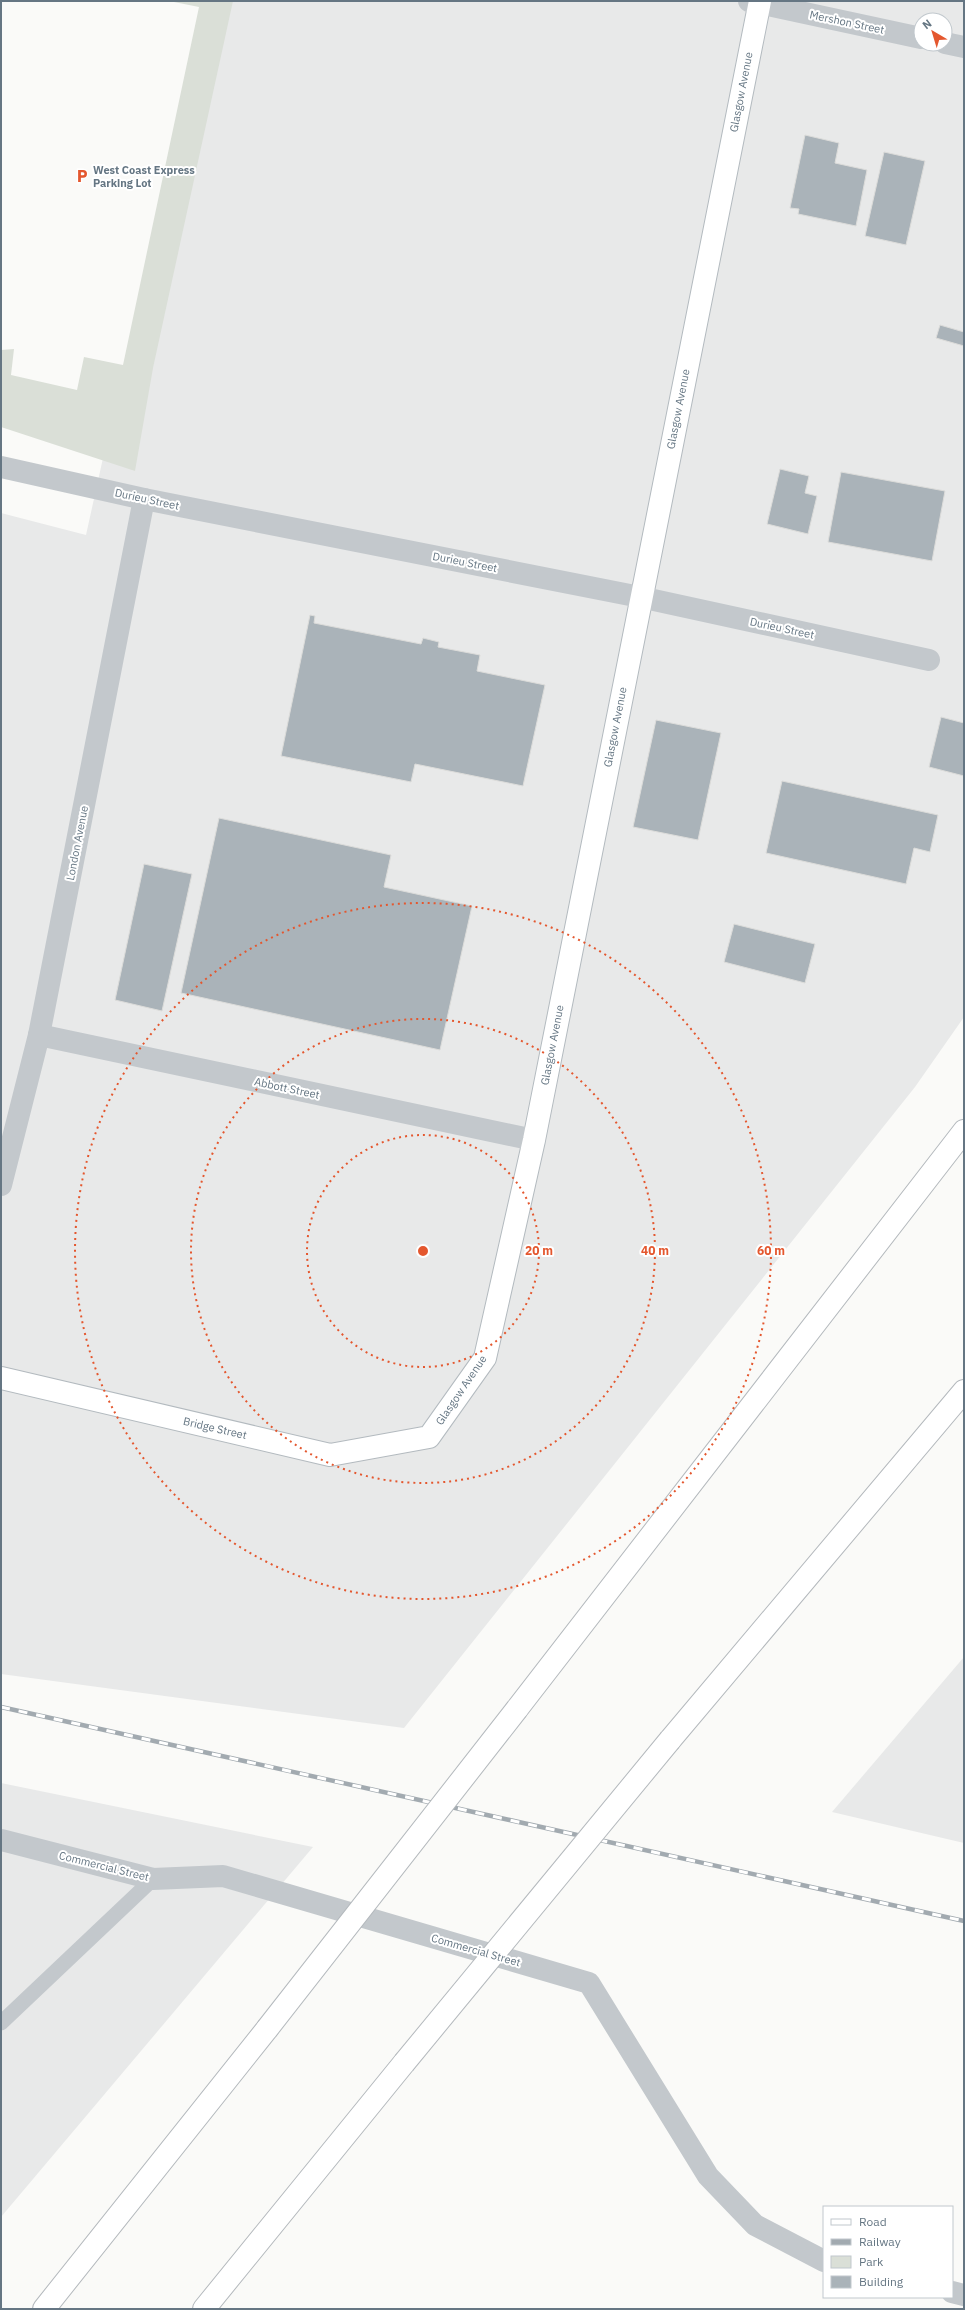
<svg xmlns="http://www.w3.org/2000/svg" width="965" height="2310" font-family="'IBM Plex Sans',sans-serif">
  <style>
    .built { fill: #e8e9e9; fill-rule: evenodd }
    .green { fill: #dadfd7 }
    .building { fill: #aab3b9; stroke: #dcdcda }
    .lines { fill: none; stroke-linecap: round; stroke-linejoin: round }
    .secondary-casing { stroke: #b3babf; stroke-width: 24 }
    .highway-casing { stroke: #b4b9bd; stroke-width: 24 }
    .lane { stroke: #c3c8cc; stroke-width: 15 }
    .street { stroke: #c3c8cc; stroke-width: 22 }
    .secondary { stroke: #fff; stroke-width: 22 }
    .highway { stroke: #fff; stroke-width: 22 }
    .rail-casing { stroke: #a2aab0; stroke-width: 4.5 }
    .rail { stroke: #fff; stroke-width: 3; stroke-dasharray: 9; stroke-linecap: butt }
    .highway-bridge-casing { stroke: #b4b9bd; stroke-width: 24; stroke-linecap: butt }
    .highway-bridge { stroke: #fff; stroke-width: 22 }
    .ring { fill: none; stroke: #e4572e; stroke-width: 2; stroke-dasharray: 2 4 }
    .labels { text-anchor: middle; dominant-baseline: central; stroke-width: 4; stroke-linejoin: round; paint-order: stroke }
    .street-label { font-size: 11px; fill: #657683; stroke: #fff }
    .poi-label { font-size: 11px; font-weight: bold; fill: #657683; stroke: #fff; text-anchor: start }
    .centre { fill: #e4572e; stroke: #fff; stroke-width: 2 }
    .ring-label { font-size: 12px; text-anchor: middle; font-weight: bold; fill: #e4572e; stroke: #fff; stroke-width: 4; stroke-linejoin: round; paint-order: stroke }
  </style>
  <rect width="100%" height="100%" fill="#fafaf8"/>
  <!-- built -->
  <g class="built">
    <path d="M204,1H964V1017L915,1087L404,1728L1,1674V513L86,535ZM921,20H945V44H921Z"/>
    <polygon points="964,1657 964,1843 832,1812"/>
    <polygon points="1,1783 313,1847 1,2217"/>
  </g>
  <!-- green -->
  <polygon class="green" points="169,1 233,1 153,368 135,471 1,427 1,350 14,349 11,375 77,390 84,357 123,365 199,7"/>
  <!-- building -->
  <g class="building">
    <polygon points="805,135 839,143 835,163 867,170 856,226 798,214 799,209 790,208"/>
    <polygon points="884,152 925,161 906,245 865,236"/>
    <polygon points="940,325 964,332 964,346 936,338"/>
    <polygon points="780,469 809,476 805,493 817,496 808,534 767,524"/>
    <polygon points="841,472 945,491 932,561 828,542"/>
    <polygon points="310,615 315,616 314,623 421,644 423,638 439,642 438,647 480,655 477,671 545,685 523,786 415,764 411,782 281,756"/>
    <polygon points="941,717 964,723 964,776 929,767"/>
    <polygon points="656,720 721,733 698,840 633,827"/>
    <polygon points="782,781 938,815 930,852 914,848 906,884 766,853"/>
    <polygon points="219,818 391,855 384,887 472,906 440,1050 181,993"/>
    <polygon points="144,864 192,874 162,1011 115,1000"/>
    <polygon points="734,924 815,944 805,983 724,962"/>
  </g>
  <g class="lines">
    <defs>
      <polyline id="secondary" points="1,1378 330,1455 429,1437 485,1358 534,1140 760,1"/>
      <g id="highway">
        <polyline points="517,1709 964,1131"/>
        <polyline points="670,1740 964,1391"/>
        <polyline points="44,2309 267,2029"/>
        <polyline points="204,2309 404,2063"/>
      </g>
    </defs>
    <!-- secondary casing -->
    <use href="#secondary" class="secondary-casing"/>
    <!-- highway casing -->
    <use href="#highway" class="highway-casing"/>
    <!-- lane -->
    <polyline class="lane" points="1,2023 153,1879"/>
    <!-- street -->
    <g class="street">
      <polyline points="749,1 921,38"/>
      <polyline points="945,43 964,47"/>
      <polyline points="1,467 144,499 640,597 929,660"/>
      <polyline points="39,1035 534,1140"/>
      <polyline points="1,1185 39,1035 144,499"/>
      <polyline points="1,1840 153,1879 223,1876 589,1983 708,2176 755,2225 824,2261"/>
      <polyline points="952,2292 964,2295"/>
    </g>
    <!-- secondary -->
    <use href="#secondary" class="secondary"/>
    <!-- highway -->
    <use href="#highway" class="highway"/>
    <defs>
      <polyline id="rail" points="1,1707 964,1921"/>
    </defs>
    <!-- rail casing -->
    <use href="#rail" class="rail-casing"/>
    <!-- rail -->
    <use href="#rail" class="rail"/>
    <defs>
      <g id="highway-bridge">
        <polyline points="267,2029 517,1709"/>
        <polyline points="404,2063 670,1740"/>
      </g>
    </defs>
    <!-- highway-bridge casing -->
    <use href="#highway-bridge" class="highway-bridge-casing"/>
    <!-- highway-bridge -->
    <use href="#highway-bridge" class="highway-bridge"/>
  </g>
  <!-- distance rings -->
  <g class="ring">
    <circle cx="423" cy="1251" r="116"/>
    <circle cx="423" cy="1251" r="232"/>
    <circle cx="423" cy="1251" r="348"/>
  </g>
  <!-- icons -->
  <defs>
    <symbol id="parking-bare" viewBox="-9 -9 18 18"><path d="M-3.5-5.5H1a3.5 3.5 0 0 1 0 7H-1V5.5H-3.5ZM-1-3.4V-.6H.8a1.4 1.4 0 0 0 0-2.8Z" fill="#e4572e" stroke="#fff" stroke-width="2.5" paint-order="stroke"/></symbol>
  </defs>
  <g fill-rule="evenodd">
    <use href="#parking-bare" x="72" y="166" width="20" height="20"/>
  </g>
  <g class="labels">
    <!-- street labels -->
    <g class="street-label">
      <text transform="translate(847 22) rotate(12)">Mershon Street</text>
      <text transform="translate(741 92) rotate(-79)">Glasgow Avenue</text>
      <text transform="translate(678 409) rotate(-79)">Glasgow Avenue</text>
      <text transform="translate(147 499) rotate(12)">Durieu Street</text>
      <text transform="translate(465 562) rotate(11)">Durieu Street</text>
      <text transform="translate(782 628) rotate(12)">Durieu Street</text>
      <text transform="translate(615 727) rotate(-79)">Glasgow Avenue</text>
      <text transform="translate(77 843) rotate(-79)">London Avenue</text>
      <text transform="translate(552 1045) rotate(-79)">Glasgow Avenue</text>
      <text transform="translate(287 1088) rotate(12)">Abbott Street</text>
      <text transform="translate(461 1390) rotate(-56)">Glasgow Avenue</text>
      <text transform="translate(215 1428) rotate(13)">Bridge Street</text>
      <text transform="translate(104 1866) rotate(14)">Commercial Street</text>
      <text transform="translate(476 1950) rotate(16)">Commercial Street</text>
    </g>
    <!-- poi labels -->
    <g class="poi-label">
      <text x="93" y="170">West Coast Express<tspan x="93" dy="13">Parking Lot</tspan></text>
    </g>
  </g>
  <circle cx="423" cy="1251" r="6" class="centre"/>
  <g class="ring-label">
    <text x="539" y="1255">20 m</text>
    <text x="655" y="1255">40 m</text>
    <text x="771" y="1255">60 m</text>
  </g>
  <!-- border -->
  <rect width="965" height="2310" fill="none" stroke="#657683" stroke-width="4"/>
  <!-- legend -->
  <rect x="823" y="2206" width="130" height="92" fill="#ffffff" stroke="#c1c8cd"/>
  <rect x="831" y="2219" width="20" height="6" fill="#ffffff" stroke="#c1c8cd"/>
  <text x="859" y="2226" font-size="12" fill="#657683">Road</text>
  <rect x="831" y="2239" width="20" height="6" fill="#a2aab0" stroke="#c1c8cd"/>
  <text x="859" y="2246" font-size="12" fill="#657683">Railway</text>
  <rect x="831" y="2256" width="20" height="12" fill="#dadfd7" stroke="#c1c8cd"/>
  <text x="859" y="2266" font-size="12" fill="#657683">Park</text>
  <rect x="831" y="2276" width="20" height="12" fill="#aab3b9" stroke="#c1c8cd"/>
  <text x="859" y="2286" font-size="12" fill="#657683">Building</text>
  <!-- north arrow -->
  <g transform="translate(933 32) rotate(322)"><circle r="19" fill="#ffffff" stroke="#c1c8cd"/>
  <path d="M0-3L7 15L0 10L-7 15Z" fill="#e4572e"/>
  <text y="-6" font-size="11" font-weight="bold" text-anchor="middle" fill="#657683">N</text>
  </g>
</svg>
